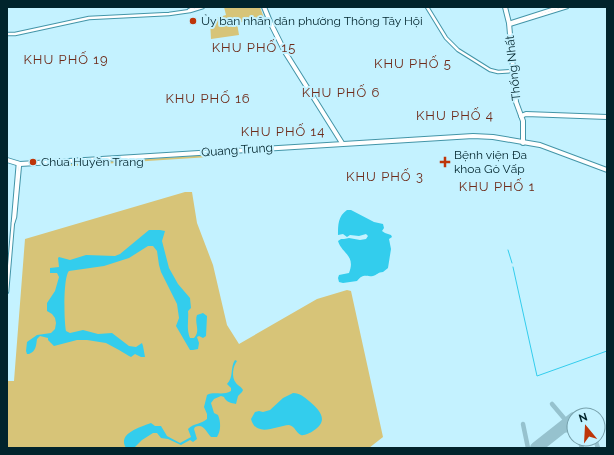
<svg xmlns="http://www.w3.org/2000/svg" width="614" height="455" font-family="Raleway,sans-serif">
  <style>
    .green { fill: #d7c478 }
    .water { fill: #33cded }
    .lines { fill: none; stroke-linecap: round; stroke-linejoin: round }
    .stream { stroke: #33cded; stroke-width: 1 }
    .taxiway { stroke: #96c2ce; stroke-width: 4.5 }
    .runway { stroke: #96c2ce; stroke-width: 12 }
    .minor-casing { stroke: #4395a8; stroke-width: 4.5 }
    .major-casing { stroke: #4395a8; stroke-width: 6 }
    .minor { stroke: #fff; stroke-width: 2.5 }
    .major { stroke: #fff; stroke-width: 4 }
    .poi-dot { fill: #be3509; stroke: #c4f2ff; stroke-width: 1.5 }
    .labels { text-anchor: middle; dominant-baseline: central; stroke-width: 4; stroke-linejoin: round; paint-order: stroke }
    .poi-label { font-size: 12px; fill: #01242c; stroke: #c4f2ff; text-anchor: start }
    .street-label { font-size: 12px; fill: #01242c; stroke: #c4f2ff }
    .neighbourhood-label { font-size: 13px; letter-spacing: 1px; fill: #6e2b1a; stroke: #c4f2ff }
  </style>
  <rect width="100%" height="100%" fill="#c4f2ff"/>
  <!-- green -->
  <g class="green">
    <polygon points="224,7 260,7 264,18 237,23 239,35 211,39 210,20 226,15"/>
    <polygon points="225,154 225,156 70,166 70,164"/>
    <polygon points="185,192 192,192 197,223 213,265 227,325 239,344 317,299 347,290 351,291 383,437 369,448 7,448 7,381 14,381 25,239"/>
  </g>
  <!-- water -->
  <g class="water">
    <path d="M347,210H351L374,222L383,224L384,228L382,231L385,233L391,235L392,237L389,239L391,249L388,268L383,272C378,272 377,275 373,276C365,277 364,273 357,281L343,283L339,282L338,278L339,275L349,273C356,255 342,254 338,241L341,239H344L349,238L360,240L366,239L368,236L366,234L359,236L350,235L347,237L343,234L338,235C338,225 338,216 347,210Z"/>
    <path d="M149,230H160L165,231L162,241L169,268L178,284L190,298L191,308L188,311C189,320 186,328 190,338H194C201,331 194,323 197,315L203,313L207,316L206,336L203,338L199,336L197,337L199,343L198,349L193,350H190L176,326L179,318L177,304L161,272L159,265L157,251L153,246H148L129,258L104,266L69,271C63,277 64,322 66,331L70,333L83,330L98,334L112,333L129,346L136,347L142,343L143,346L145,357H141L135,354L131,357L129,356L119,350L106,343L87,340H77L54,346L48,340V338L40,336L37,339C36,346 36,351 29,354H27L26,351L27,342L37,335L51,333L55,329L56,323L55,318L52,314L47,311V303L55,291L59,277L57,273H50V268L59,267L58,258L59,257L70,260L86,255L115,256L120,254Z"/>
    <path d="M235,360L237,361C233,366 231,377 236,383C238,386 241,386 243,390L242,392L238,396L236,404C231,403 226,402 224,397L221,396L214,399L211,403L214,413L218,415C221,422 221,431 217,437H211C206,432 204,423 195,427L194,429L197,439L193,442L190,440L181,445L168,439L161,438L157,433H153L142,440L134,448H126C117,433 141,427 151,423L155,426H161L167,436L180,443L191,437L188,429C194,423 202,424 207,419V414L204,407L207,395C214,391 223,396 231,391V388L227,384C234,377 230,367 235,360Z"/>
    <path d="M293,393C300,393 304,397 309,401C321,411 329,421 313,431C310,433 304,436 301,435C296,433 295,426 289,425C276,426 256,438 251,419L255,412L259,411L263,412L270,410L283,398Z"/>
  </g>
  <g class="lines">
    <!-- stream -->
    <g class="stream">
      <polyline points="508,250 512,263"/>
      <polyline points="513,267 537,376 607,351"/>
    </g>
    <!-- taxiway -->
    <g class="taxiway">
      <polyline points="552,404 574,430"/>
      <polyline points="523,424 528,448"/>
      <polyline points="557,431 567,430 574,433"/>
      <polyline points="579,439 582,448"/>
      <polyline points="587,439 596,442 598,448"/>
    </g>
    <!-- runway -->
    <polyline class="runway" points="536,448 574,418"/>
    <defs>
      <g id="minor">
        <polyline points="427,7 446,38 458,50 490,70 498,72 513,71"/>
        <polyline points="189,10 195,7"/>
        <polyline points="509,23 559,7"/>
        <polyline points="509,25 567,7"/>
        <polyline points="7,34 15,34 89,18 169,14 190,11 203,7"/>
        <polyline points="13,223 15,217 20,164"/>
        <polyline points="7,292 18,163"/>
      </g>
      <g id="major">
        <polyline points="264,7 271,24 285,52 342,143"/>
        <polyline points="505,7 509,23 516,102 523,121 523,143"/>
        <polyline points="521,116 526,114 607,117"/>
        <polyline points="7,160 20,164 473,136 493,137 540,145 607,170"/>
      </g>
    </defs>
    <!-- minor casing -->
    <use href="#minor" class="minor-casing"/>
    <!-- major casing -->
    <use href="#major" class="major-casing"/>
    <!-- minor -->
    <use href="#minor" class="minor"/>
    <!-- major -->
    <use href="#major" class="major"/>
  </g>
  <!-- markers -->
  <g class="poi-dot">
    <circle cx="193" cy="21" r="4"/>
    <circle cx="33" cy="162" r="4"/>
    <path d="M443 156h4v4h4v4h-4v4h-4v-4h-4v-4h4z"/>
  </g>
  <g class="labels">
    <!-- poi labels -->
    <g class="poi-label">
      <text x="201" y="21">Ủy ban nhân dân phường Thông Tây Hội</text>
      <text x="454" y="155">Bệnh viện Đa<tspan x="454" dy="14">khoa Gò Vấp</tspan></text>
      <text x="41" y="162">Chùa Huyền Trang</text>
    </g>
    <!-- street labels -->
    <g class="street-label">
      <text transform="translate(513 68) rotate(-96)">Thống Nhất</text>
      <text transform="translate(237 150) rotate(-4)">Quang Trung</text>
    </g>
    <!-- neighbourhood labels -->
    <g class="neighbourhood-label">
      <text x="254" y="47">KHU PHỐ 15</text>
      <text x="66" y="59">KHU PHỐ 19</text>
      <text x="413" y="63">KHU PHỐ 5</text>
      <text x="341" y="92">KHU PHỐ 6</text>
      <text x="208" y="98">KHU PHỐ 16</text>
      <text x="455" y="115">KHU PHỐ 4</text>
      <text x="283" y="131">KHU PHỐ 14</text>
      <text x="385" y="176">KHU PHỐ 3</text>
      <text x="497" y="186">KHU PHỐ 1</text>
    </g>
  </g>
  <!-- border -->
  <rect width="614" height="455" fill="none" stroke="#01242c" stroke-width="16"/>
  <!-- north arrow -->
  <g transform="translate(586 427) rotate(342)"><circle r="19" fill="#c4f2ff" stroke="#76a0ab"/>
  <path d="M0-3L7 15L0 10L-7 15Z" fill="#be3509"/>
  <text y="-6" font-size="11" font-weight="bold" text-anchor="middle" fill="#01242c">N</text>
  </g>
</svg>
